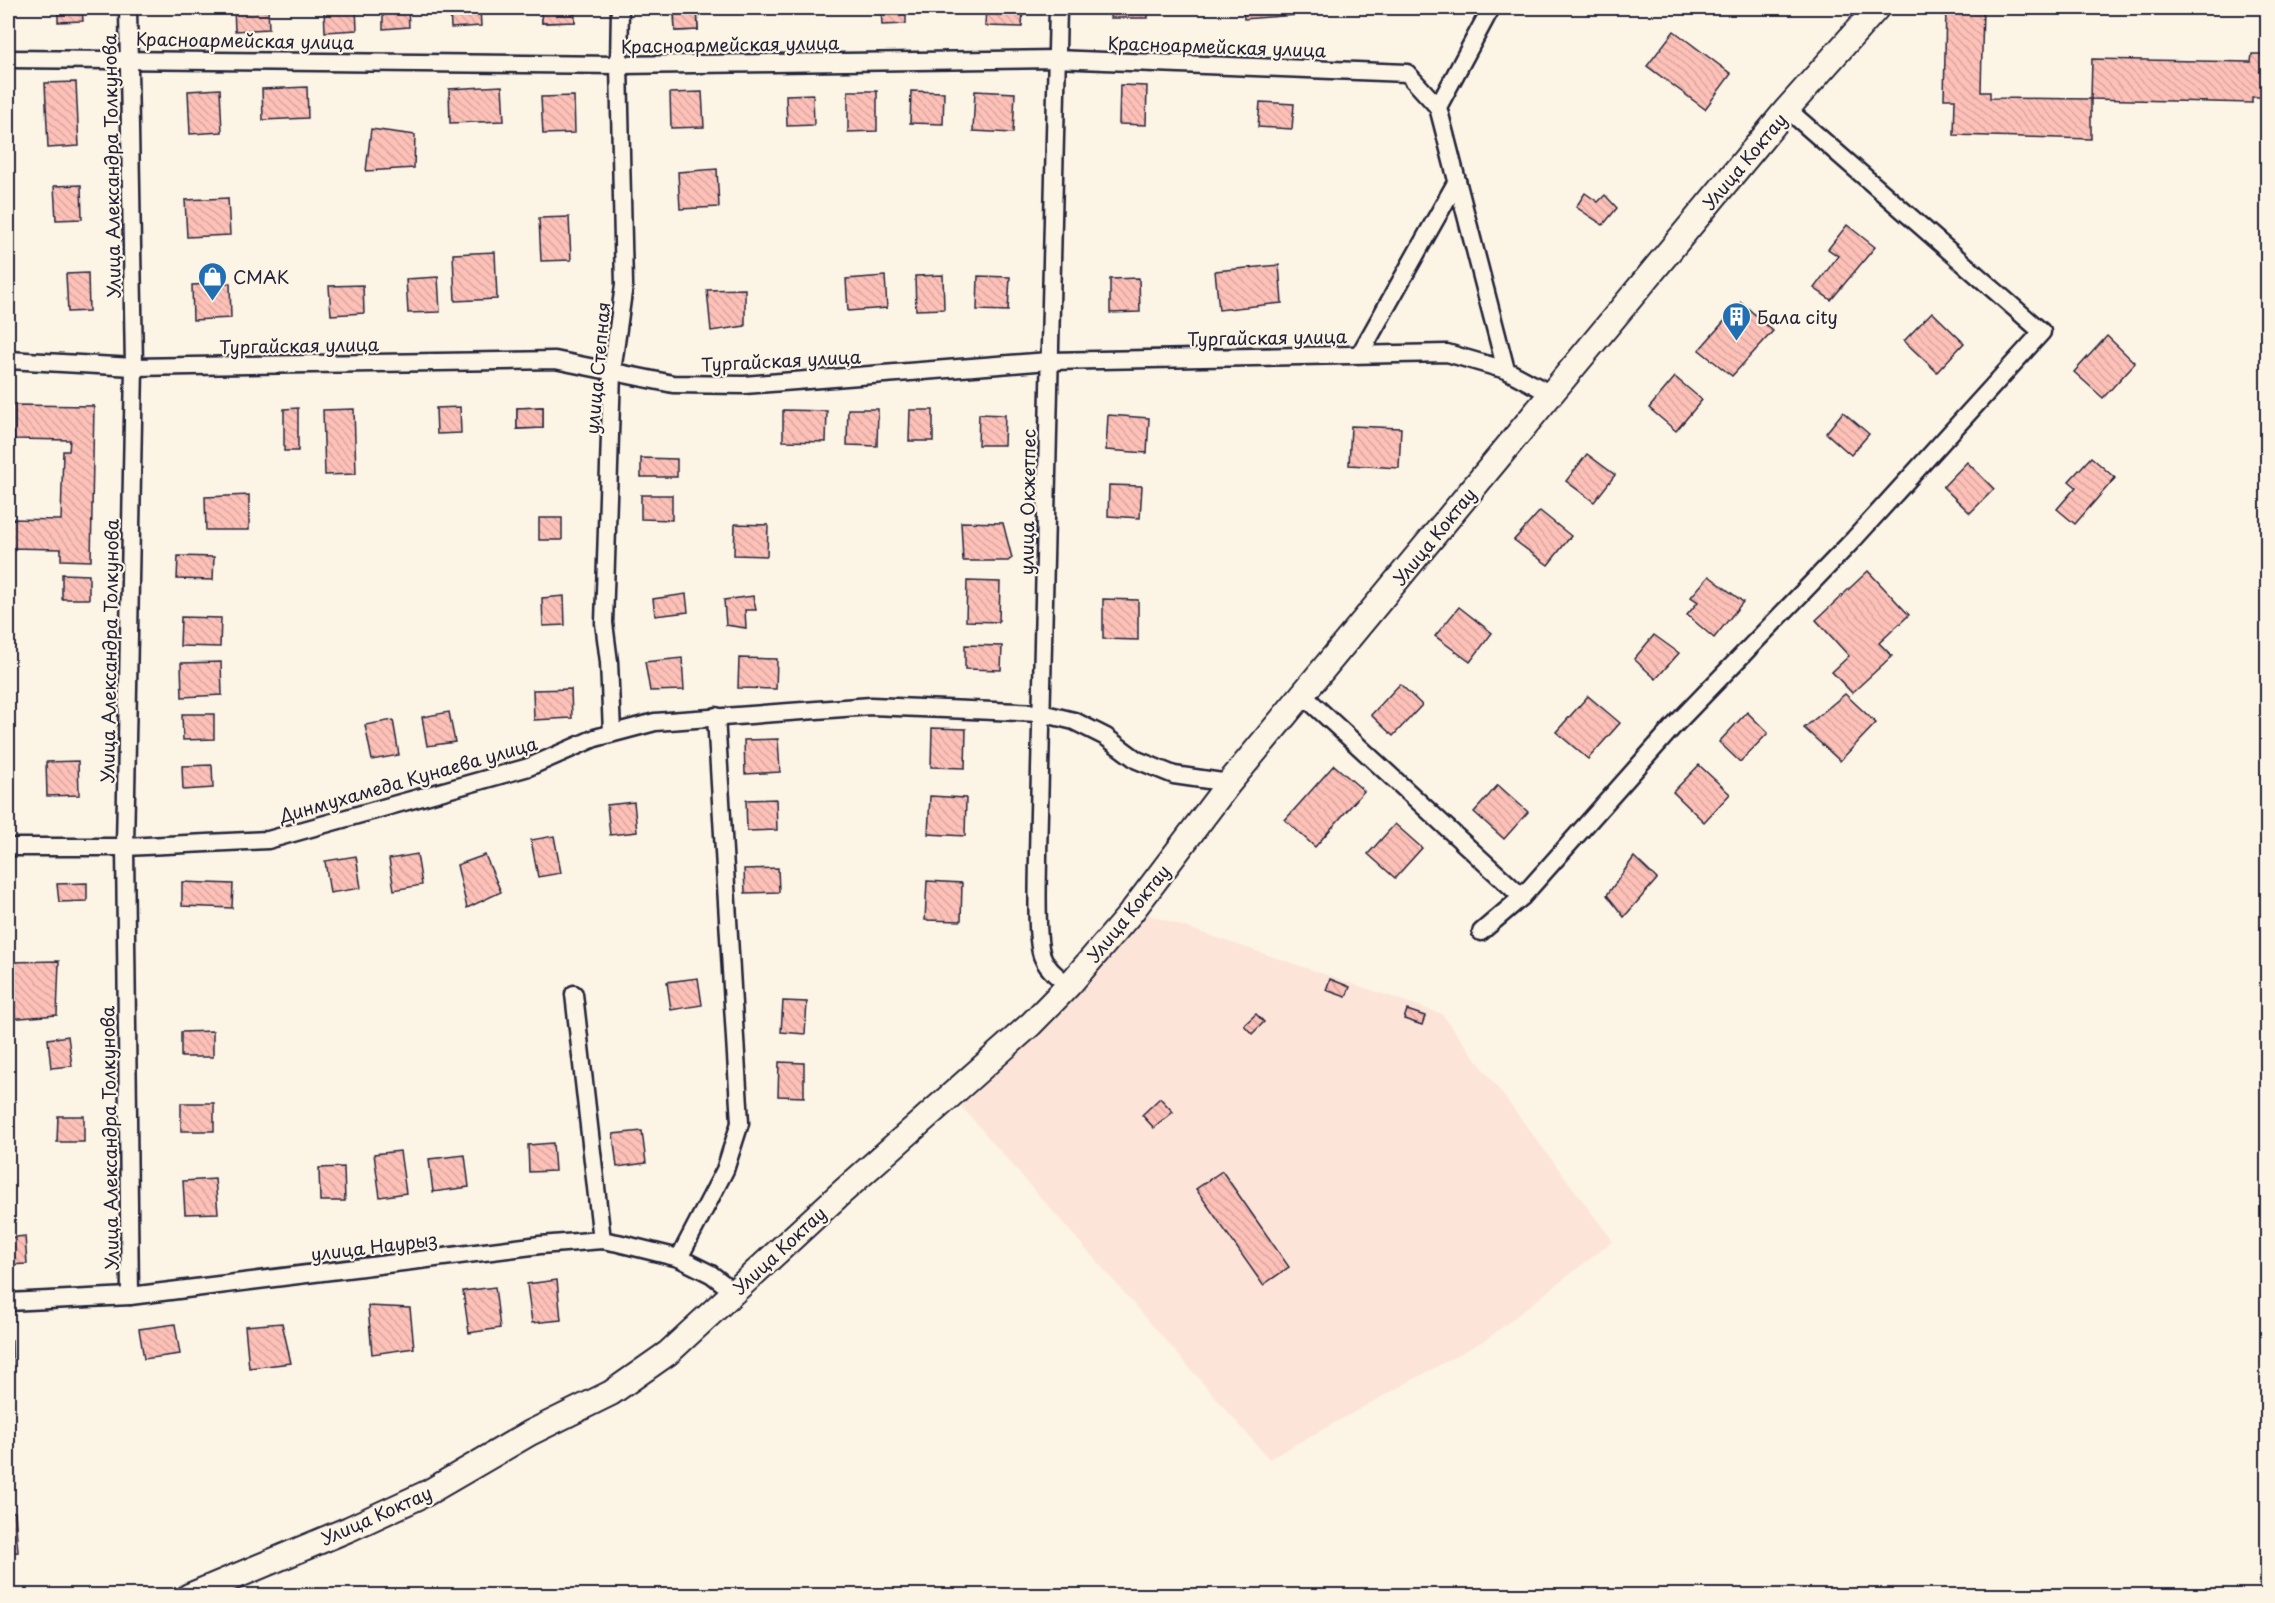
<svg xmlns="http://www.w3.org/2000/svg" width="2275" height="1603" font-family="'Playpen Sans',sans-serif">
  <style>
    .built { fill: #fce5d8 }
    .building { fill: url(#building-back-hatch); stroke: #22223b; stroke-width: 1.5 }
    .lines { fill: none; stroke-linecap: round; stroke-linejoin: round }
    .street-casing { stroke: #22223b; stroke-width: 21 }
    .secondary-casing { stroke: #22223b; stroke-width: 28 }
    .street { stroke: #fcf5e5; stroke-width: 16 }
    .secondary { stroke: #fcf5e5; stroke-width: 24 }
    .labels { text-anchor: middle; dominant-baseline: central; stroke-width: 4.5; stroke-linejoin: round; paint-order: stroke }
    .street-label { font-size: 18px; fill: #22223b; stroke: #fcf5e5 }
    .poi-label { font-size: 18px; fill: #22223b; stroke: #fcf5e5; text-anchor: start }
  </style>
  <defs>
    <pattern id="building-back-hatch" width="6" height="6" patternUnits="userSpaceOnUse" patternTransform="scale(1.5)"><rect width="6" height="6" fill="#fdc1b8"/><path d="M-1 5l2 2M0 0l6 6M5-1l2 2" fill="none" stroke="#d9a69f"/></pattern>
  </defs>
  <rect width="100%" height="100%" fill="#fcf5e5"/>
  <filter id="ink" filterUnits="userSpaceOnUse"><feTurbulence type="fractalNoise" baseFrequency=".0167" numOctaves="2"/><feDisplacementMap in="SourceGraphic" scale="12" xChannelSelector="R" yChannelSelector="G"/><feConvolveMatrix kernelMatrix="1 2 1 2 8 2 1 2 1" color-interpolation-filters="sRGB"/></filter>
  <g filter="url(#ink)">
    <!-- built -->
    <polygon class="built" points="1144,913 1442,1014 1613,1241 1487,1339 1269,1459 960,1105 1038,1034 1078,993"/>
    <!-- building -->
    <g class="building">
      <polygon points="58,8 82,8 83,21 58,22"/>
      <polygon points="234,8 268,8 269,29 235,31"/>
      <polygon points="324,8 356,8 357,30 325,32"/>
      <polygon points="383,8 408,8 409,27 383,29"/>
      <polygon points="450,8 480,8 481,26 451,28"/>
      <polygon points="541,8 574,8 575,22 542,23"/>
      <polygon points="541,8 574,8 575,22 542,23"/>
      <polygon points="674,8 697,8 698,30 675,31"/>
      <polygon points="674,8 697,8 698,30 675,31"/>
      <polygon points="881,8 906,8 906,24 882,25"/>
      <polygon points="986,8 1023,8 1022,27 985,26"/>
      <polygon points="1111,8 1148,8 1148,18 1110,18"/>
      <polygon points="1243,8 1308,8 1309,14 1244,19"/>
      <polygon points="1946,8 1983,8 1981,92 1990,92 1990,98 2091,99 2091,139 1954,135 1955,99 1944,99"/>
      <polygon points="1674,31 1731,74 1705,109 1647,66"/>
      <polygon points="2252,54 2268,54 2268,97 2252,97 2252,103 2091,99 2092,59 2251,62"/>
      <polygon points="76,82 79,146 48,148 45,83"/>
      <polygon points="1120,85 1147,86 1146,125 1119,124"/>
      <polygon points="502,86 504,121 450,123 449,89"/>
      <polygon points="307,87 308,118 263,120 262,89"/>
      <polygon points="220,89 222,132 190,134 188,91"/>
      <polygon points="848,91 877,91 877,131 848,132"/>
      <polygon points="911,91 944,92 943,124 910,123"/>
      <polygon points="975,91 1015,93 1013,133 973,131"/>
      <polygon points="702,92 704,127 671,128 670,93"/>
      <polygon points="813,94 814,125 787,126 786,95"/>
      <polygon points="574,96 575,133 543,134 541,97"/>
      <polygon points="1260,102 1294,104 1292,129 1258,127"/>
      <polygon points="371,129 415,135 414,168 366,171"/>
      <polygon points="717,169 719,207 680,209 678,172"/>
      <polygon points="81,185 82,219 56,220 54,186"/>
      <polygon points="1585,193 1598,202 1605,195 1617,208 1603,225 1576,207"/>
      <polygon points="228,198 230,235 187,237 185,200"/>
      <polygon points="569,217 571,260 541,261 539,218"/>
      <polygon points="1847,225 1875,247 1831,300 1814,288 1838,256 1828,249"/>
      <polygon points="495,252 497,299 455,301 453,254"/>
      <polygon points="1279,265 1282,303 1219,310 1215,271"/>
      <polygon points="88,273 89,311 68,312 66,274"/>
      <polygon points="943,275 944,309 916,310 915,276"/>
      <polygon points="885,276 887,308 848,311 846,279"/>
      <polygon points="978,276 1010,277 1008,311 977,310"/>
      <polygon points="438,277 440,312 408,313 406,279"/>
      <polygon points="1139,278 1140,312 1110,313 1110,279"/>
      <polygon points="230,283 231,318 193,320 192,285"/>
      <polygon points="363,285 364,313 331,315 329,286"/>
      <polygon points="745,289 745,326 711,331 707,290"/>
      <polygon points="1741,302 1773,331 1732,376 1699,350"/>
      <polygon points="1932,312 1964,343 1937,372 1904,341"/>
      <polygon points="2107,336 2135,363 2103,398 2074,372"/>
      <polygon points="1675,377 1702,400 1676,431 1649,408"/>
      <polygon points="14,405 94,406 91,561 61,560 61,549 8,548 8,557 8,519 61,520 63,451 69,451 70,440 14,439"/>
      <polygon points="460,407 461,433 437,434 436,408"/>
      <polygon points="543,407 543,428 517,429 517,408"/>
      <polygon points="543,407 543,428 517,429 517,408"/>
      <polygon points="298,408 298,451 284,451 284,409"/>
      <polygon points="354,409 356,474 325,475 323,410"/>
      <polygon points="848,409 878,409 877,446 847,445"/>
      <polygon points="783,410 827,411 826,442 783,441"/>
      <polygon points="910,410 933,410 933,441 909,441"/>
      <polygon points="1843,412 1869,434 1851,455 1826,433"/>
      <polygon points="979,414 1005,415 1004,445 978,445"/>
      <polygon points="1108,415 1149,418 1147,453 1106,450"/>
      <polygon points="1351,426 1401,428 1399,468 1349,465"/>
      <polygon points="1587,454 1615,475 1594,502 1566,481"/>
      <polygon points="2091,457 2115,478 2075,524 2057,509 2076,487 2069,481"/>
      <polygon points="641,458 677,459 677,477 641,477"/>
      <polygon points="1967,462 1994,489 1970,513 1943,487"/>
      <polygon points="1109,485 1142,486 1140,518 1108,516"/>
      <polygon points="249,495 249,530 206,530 205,497"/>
      <polygon points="641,495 672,495 672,520 641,519"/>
      <polygon points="1540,511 1571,536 1548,565 1514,540"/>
      <rect x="539" y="518" width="23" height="22"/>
      <polygon points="961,522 1003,523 1012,558 1008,561 963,561"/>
      <polygon points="735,524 768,525 767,556 734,555"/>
      <polygon points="178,556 214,557 213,580 177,579"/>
      <polygon points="1868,571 1909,615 1879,643 1892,656 1852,693 1832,672 1849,656 1816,620"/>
      <polygon points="62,574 89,575 89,599 62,599"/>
      <polygon points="1709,576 1743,602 1714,638 1687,615 1698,602 1691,597"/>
      <polygon points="967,581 1000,582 999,622 966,621"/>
      <polygon points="686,594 688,612 655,616 653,599"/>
      <polygon points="564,596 565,625 543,626 542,598"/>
      <polygon points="753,596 756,610 745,610 746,628 726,625 724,600"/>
      <polygon points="1103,599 1138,600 1138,640 1103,639"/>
      <polygon points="1459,607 1492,633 1470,662 1435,636"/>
      <polygon points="181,617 221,618 220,647 180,646"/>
      <polygon points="1654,635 1679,653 1656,679 1634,659"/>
      <polygon points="965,645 1002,646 1001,670 965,669"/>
      <polygon points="682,658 684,690 650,691 645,662"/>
      <polygon points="739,658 777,659 776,689 738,688"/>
      <polygon points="221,662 222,695 182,697 181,663"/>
      <polygon points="1400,684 1422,705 1393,736 1371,715"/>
      <polygon points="571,689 572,718 534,720 533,690"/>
      <polygon points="1845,694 1876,723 1840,761 1804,728"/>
      <polygon points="1588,696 1620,723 1588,759 1556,732"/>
      <polygon points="449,712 455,742 427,746 422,717"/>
      <polygon points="1747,712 1768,733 1740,762 1719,742"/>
      <polygon points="182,714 214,714 214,739 183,740"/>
      <polygon points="393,720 399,755 372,760 365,725"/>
      <polygon points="932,728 966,729 965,768 931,767"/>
      <polygon points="778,739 780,772 745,774 744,740"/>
      <polygon points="78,761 79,795 47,796 46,762"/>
      <polygon points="212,765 213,788 183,790 182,766"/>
      <polygon points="1334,765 1364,791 1315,847 1285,820"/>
      <polygon points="1699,765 1730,794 1704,822 1673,792"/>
      <polygon points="1498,785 1528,812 1504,839 1474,812"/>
      <polygon points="930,796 966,798 965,836 928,834"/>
      <polygon points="776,799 777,830 747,831 746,800"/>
      <polygon points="634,802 637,832 610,835 607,805"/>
      <polygon points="1395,824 1422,848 1395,878 1368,854"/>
      <polygon points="554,836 561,873 538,877 531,840"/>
      <polygon points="417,854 422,885 394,890 389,859"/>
      <polygon points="485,855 501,892 467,908 457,865"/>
      <polygon points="356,856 361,888 330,893 325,861"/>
      <polygon points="1634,857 1657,879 1624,917 1607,895"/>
      <polygon points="778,868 779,892 745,893 744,869"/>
      <polygon points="927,881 962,883 961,921 925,920"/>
      <polygon points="182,882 233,884 232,908 182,906"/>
      <polygon points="87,883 87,901 59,902 57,884"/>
      <polygon points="59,961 57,1015 8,1019 8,962"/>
      <polygon points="698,978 702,1005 671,1010 667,982"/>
      <polygon points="1330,979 1350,987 1346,997 1326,990"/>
      <polygon points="783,1001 807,1002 805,1034 781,1032"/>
      <polygon points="1407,1010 1425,1016 1422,1025 1404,1019"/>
      <polygon points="1256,1014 1264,1022 1252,1034 1244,1025"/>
      <polygon points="213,1031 213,1057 181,1057 181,1032"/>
      <polygon points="68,1036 72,1066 51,1068 48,1039"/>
      <polygon points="779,1062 804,1063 804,1097 778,1096"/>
      <polygon points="1160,1098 1173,1112 1154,1128 1142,1115"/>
      <rect x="181" y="1103" width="33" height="28"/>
      <polygon points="58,1116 84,1116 84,1142 57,1142"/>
      <polygon points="642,1131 646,1163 617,1167 613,1134"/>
      <polygon points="553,1143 555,1171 529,1172 528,1145"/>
      <polygon points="400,1151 406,1193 380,1197 374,1154"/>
      <polygon points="465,1155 469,1187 433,1192 429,1159"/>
      <polygon points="344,1167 345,1201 320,1201 319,1168"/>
      <polygon points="1222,1171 1289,1267 1263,1285 1196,1189"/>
      <polygon points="215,1179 218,1213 185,1214 183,1181"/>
      <polygon points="25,1236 27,1264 8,1265 8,1238"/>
      <polygon points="557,1280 561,1320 532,1323 527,1284"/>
      <polygon points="495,1287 500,1328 469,1333 463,1291"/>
      <polygon points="368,1306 410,1308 414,1348 372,1354"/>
      <polygon points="282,1323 291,1363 249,1368 245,1326"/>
      <polygon points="175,1324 180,1354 144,1359 139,1329"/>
      <polygon points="8,1340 12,1340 13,1379 8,1379"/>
      <polygon points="8,1512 15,1512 18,1552 8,1553"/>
    </g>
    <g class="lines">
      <defs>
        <g id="street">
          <polyline points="128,8 134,367 125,847 130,1296"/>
          <path d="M1058,8L1038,855C1038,876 1035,943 1043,958C1048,970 1059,978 1069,985"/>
          <polyline points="1491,8 1438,107 1506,370"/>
          <polyline points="8,59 619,65 1055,59 1407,73 1438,107"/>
          <polyline points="1360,354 1457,181"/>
          <polyline points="8,360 134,367 555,360 673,384 744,385 1049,361 1447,353 1506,370 1551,394"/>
          <polyline points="1303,695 1522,897"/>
          <polyline points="612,732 609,662 604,623 612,372 624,285 619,65 620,8"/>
          <polyline points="8,847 125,847 268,840 529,767 595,738 655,722 871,706 1041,713 1074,721 1106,737 1137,760 1174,775 1229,783"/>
          <polyline points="1481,932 1522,897 1672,728 1854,539 2042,332 1787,109"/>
          <polyline points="574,994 602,1240"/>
          <polyline points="679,1258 725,1170 740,1123 716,716"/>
          <polyline points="8,1302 130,1296 540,1245 602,1240 618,1243 679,1258 711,1274 734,1292"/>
        </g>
        <polyline id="secondary" points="189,1596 349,1529 427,1493 530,1433 611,1393 668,1353 840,1194 1031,1024 1069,985 1130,914 1229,783 1787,109 1877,8"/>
      </defs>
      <!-- street casing -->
      <use href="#street" class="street-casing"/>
      <!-- secondary casing -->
      <use href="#secondary" class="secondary-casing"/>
      <!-- street -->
      <use href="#street" class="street"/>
      <!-- secondary -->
      <use href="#secondary" class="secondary"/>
    </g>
  </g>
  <!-- icons -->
  <defs>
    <symbol id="shop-pin" viewBox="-11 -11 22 30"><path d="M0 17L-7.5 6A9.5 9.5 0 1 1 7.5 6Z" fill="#1f6fb2" stroke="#fcf5e5"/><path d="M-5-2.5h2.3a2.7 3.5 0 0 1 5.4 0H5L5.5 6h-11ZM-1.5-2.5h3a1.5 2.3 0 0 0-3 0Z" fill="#fff"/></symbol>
    <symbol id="building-pin" viewBox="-11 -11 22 30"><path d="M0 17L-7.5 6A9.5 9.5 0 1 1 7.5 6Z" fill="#1f6fb2" stroke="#fcf5e5"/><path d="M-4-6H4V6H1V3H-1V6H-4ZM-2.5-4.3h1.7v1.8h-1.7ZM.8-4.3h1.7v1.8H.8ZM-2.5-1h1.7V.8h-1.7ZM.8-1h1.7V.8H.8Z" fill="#fff"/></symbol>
  </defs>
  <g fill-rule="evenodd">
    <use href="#shop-pin" x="196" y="260" width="33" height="45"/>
    <use href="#building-pin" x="1720" y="300" width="33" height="45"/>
  </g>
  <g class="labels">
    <!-- street labels -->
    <g class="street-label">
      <text transform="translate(245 40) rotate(1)">Красноармейская улица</text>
      <text transform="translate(730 44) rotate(-1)">Красноармейская улица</text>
      <text transform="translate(1217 46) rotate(2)">Красноармейская улица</text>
      <text transform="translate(1744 161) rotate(-50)">Улица Коктау</text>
      <text transform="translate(111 166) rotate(-91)">Улица Александра Толкунова</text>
      <text transform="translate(1267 337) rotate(-1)">Тургайская улица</text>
      <text transform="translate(299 345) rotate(-1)">Тургайская улица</text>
      <text transform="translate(781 360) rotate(-3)">Тургайская улица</text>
      <text transform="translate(597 368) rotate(-85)">улица Степная</text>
      <text transform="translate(1027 502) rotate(-89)">улица Окжетпес</text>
      <text transform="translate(1434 536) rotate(-51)">Улица Коктау</text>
      <text transform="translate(109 651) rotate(-89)">Улица Александра Толкунова</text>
      <text transform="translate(408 779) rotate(-16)">Динмухамеда Кунаева улица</text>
      <text transform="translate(1128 913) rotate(-51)">Улица Коктау</text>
      <text transform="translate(109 1138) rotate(-91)">Улица Александра Толкунова</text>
      <text transform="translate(374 1246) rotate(-7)">улица Наурыз</text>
      <text transform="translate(779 1250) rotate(-43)">Улица Коктау</text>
      <text transform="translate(376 1515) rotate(-24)">Улица Коктау</text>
    </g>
    <!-- poi labels -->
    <g class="poi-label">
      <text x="233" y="276">СМАК</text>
      <text x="1757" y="316">Бала city</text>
    </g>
  </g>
  <!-- margin -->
  <rect width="2275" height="1603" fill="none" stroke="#fcf5e5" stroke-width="30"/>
  <rect x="15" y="15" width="2245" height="1573" fill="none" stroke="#22223b" stroke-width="2" filter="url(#ink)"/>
</svg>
